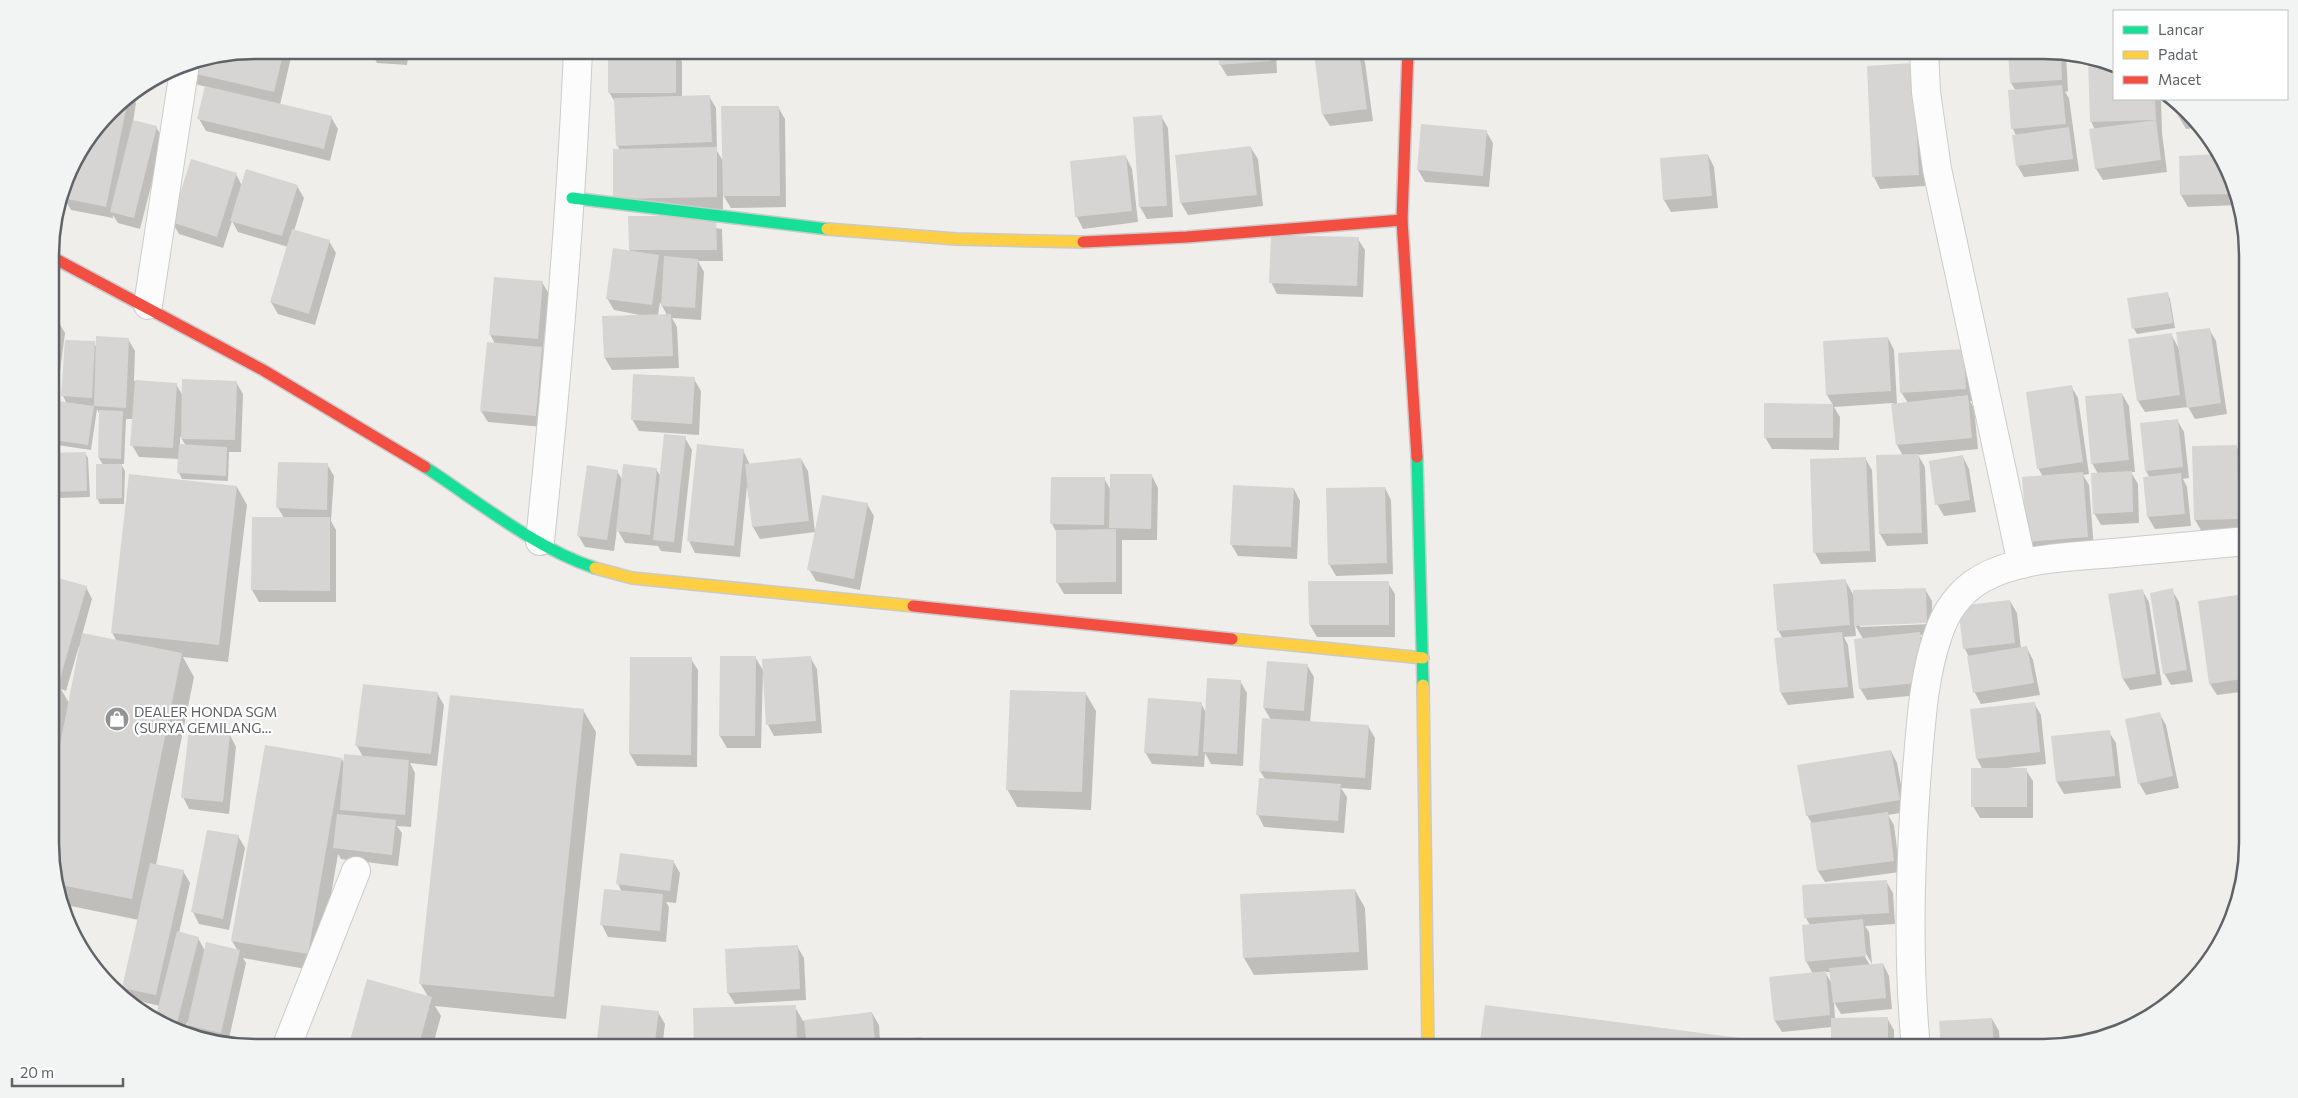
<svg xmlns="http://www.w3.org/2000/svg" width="2298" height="1098" font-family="Commissioner,sans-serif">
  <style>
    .shadow { fill: #0003; fill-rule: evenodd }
    .building { fill: #d6d5d3 }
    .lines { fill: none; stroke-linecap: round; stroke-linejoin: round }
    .street-casing { stroke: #cbcccc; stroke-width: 30 }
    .fast-casing { stroke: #cacacb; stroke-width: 14 }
    .slow-casing { stroke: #cacacb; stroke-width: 14 }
    .jam-casing { stroke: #cacacb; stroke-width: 14 }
    .street { stroke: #fdfcfc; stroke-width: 28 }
    .fast { stroke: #16e098; stroke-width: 11 }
    .slow { stroke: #ffcf43; stroke-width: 11 }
    .jam { stroke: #f24e42; stroke-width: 11 }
    .labels { text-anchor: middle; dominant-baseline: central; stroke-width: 4.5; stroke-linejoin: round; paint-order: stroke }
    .poi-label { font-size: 14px; fill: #5f6368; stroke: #fff; text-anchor: start }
    .rim { fill: none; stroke: #5f6368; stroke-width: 2.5 }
  </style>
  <rect width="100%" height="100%" fill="#efeeea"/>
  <!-- shadow -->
  <g class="shadow">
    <polygon points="255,50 290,50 292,53 280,105 331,117 338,129 330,161 206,131 199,119 207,87 195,84 190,63"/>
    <polygon points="370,50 409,50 407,65 377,63"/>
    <polygon points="1220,50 1276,50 1277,73 1227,76 1220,64"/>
    <polygon points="1308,50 1358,50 1365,62 1373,121 1330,126 1323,115 1316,60 1314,60"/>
    <polygon points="2009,50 2043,50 2066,55 2068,91 2065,92 2069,98 2079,171 2024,177 2017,165 2016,135 2013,129 2016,91 2011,83"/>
    <polygon points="676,51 682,62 682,97 709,96 716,108 717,151 723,161 778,107 785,119 786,207 731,208 723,195 723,209 621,211 620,150 617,145 616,104 609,92"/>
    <polygon points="2090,59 2114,64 2114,99 2161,99 2162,133 2167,172 2103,180 2096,169 2095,130 2091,121"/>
    <polygon points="1919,76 1925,186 1880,189 1874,177"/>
    <polygon points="131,94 136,103 133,122 156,127 163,139 140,229 118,223 113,215 113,218 71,210 64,198 71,164 120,101"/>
    <polygon points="2177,102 2202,127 2186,129 2179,117"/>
    <polygon points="1161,116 1168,128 1173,217 1147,219 1140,207"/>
    <polygon points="1486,131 1493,143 1489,187 1425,182 1418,170"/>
    <polygon points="1251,148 1258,159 1263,206 1188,215 1181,203"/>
    <polygon points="1708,155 1714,167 1718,208 1671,212 1664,200 1661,159"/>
    <polygon points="1126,157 1132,169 1138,222 1083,229 1077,217 1071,162"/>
    <polygon points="2180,157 2233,177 2239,205 2188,207 2181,195"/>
    <polygon points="236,174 242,186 297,186 304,198 294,231 329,241 336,253 315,325 278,314 271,302 288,247 238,232 232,221 223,248 179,234 172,222"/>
    <path d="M630,217L722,229L723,261H698L704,272L701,320L672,318L677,327L679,368L612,370L605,358L645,316L614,310L607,298L630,252ZM660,302L667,315H658Z"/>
    <polygon points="1358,239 1365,250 1363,297 1277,294 1271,282"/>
    <polygon points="542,282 549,294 543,350 548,360 542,427 488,422 481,411 495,344 490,334"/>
    <polygon points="2167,293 2170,299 2175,328 2137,334 2134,329 2129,299"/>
    <polygon points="51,321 58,321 65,333 56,402 51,402"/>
    <polygon points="2209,329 2216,341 2227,414 2195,419 2188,407 2145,412 2138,401 2171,334 2179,349"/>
    <polygon points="1888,338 1894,350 1897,404 1908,403 1901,392 1899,354 1970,362 1972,401 1970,401 1974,408 1978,449 1918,455 1925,467 1928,544 1887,546 1880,534 1878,457 1903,456 1897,445 1893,403 1834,407 1840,417 1839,450 1772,449 1765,437 1833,405 1827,395"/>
    <path d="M128,339L135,351L134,381L176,384L183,396L236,382L243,394L241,452H229L228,481L182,479L179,473V459L139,457L132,445L134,419H126L124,464H121L125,471L124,504H100L97,498L103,465L99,458L100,415L97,409L91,450L57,445L54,440L67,404L63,396L94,343L97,348ZM180,436L186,446H180Z"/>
    <polygon points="694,379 701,391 699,435 639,431 632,419"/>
    <polygon points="2071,386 2078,398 2089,474 2083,475 2089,485 2094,548 2035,554 2028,542 2043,477 2038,468"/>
    <polygon points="2122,394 2129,406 2135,472 2131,472 2138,484 2139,523 2101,525 2094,513 2098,474 2092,463"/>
    <polygon points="51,408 53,411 51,454 85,453 88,458 90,497 57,498 54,492 51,454"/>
    <polygon points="2177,420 2184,432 2189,478 2183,479 2187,487 2191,526 2155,529 2148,517 2144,478 2150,478 2146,471"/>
    <polygon points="685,438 692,450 681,553 661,551 658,546 625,543 617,529 614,551 585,547 578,535 617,471 623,481 656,469 661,477"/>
    <polygon points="2236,446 2243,458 2245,530 2202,532 2195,520"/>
    <polygon points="743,450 750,465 801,459 808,471 815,532 760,539 753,527 747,486 740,557 695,553 689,541"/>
    <polygon points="1963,457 1969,469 1976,512 1944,516 1937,504"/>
    <polygon points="1865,458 1872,470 1876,562 1821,564 1815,553"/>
    <polygon points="327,464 334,476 331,521 336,530 336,602 259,602 252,590 253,518 284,518 278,508"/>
    <polygon points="1152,476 1158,488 1157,540 1122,540 1122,594 1064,594 1057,582 1057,533 1052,524 1104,478 1111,491"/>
    <path d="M237,487L247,505L228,662L183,657L194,677L156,865L183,871L190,883L179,933L198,938L205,951H238L232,941L342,759L345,765L363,757L357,746L437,693L444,705L437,766L410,763L415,773L411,827L397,826L402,833L398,866L341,859L338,854L318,971L243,958L246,963L228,1043L195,1036L187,1022L184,1034L176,1032L156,1021L160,1006L130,999L123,987L139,920L61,904L52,870L51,577L86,587L92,599L82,635L117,642L112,632ZM79,646H81L69,703L61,689L66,691Z"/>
    <polygon points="1385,488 1391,500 1393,574 1336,576 1329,564"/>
    <polygon points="1294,489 1300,501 1297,559 1238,556 1231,544"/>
    <polygon points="867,504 874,516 860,590 816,581 809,569"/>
    <polygon points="1845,580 1854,596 1925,589 1932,601 1932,622 1860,625 1860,627 1932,624 1933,635 1920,635 1926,645 1931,694 1867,700 1860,688 1863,639 1855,625 1856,636 1844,637 1848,645 1854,698 1788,705 1781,693 1783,639 1778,630"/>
    <polygon points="1388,583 1395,594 1395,637 1317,637 1310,625"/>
    <polygon points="2142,590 2149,602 2162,685 2130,690 2123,679"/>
    <polygon points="2172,590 2179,602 2193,682 2171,685 2164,673"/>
    <polygon points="2243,595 2247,603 2248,691 2217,695 2210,684"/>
    <polygon points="2010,601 2017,613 2021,649 2027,648 2033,660 2040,695 1981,704 1975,693 1969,657 1965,649"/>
    <polygon points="755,657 763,670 761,748 727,748 720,736"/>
    <polygon points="810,657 817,669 822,733 774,736 768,725"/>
    <polygon points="691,659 698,670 697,767 637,766 630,754"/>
    <polygon points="1307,665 1314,677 1310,723 1368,726 1375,738 1371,790 1341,788 1347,797 1344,833 1264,827 1258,815 1260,779 1265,779 1260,771 1271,720 1264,708"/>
    <polygon points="1240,681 1247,693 1243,766 1211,764 1205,753 1204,767 1152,764 1145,752 1201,703 1206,713"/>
    <polygon points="1086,694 1096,711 1091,810 1017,807 1007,789"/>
    <polygon points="2034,703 2041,715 2046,764 2007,768 2007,770 2026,770 2033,781 2033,818 1980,818 1973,806 1983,770 1977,759"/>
    <polygon points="583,710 596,732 566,1019 435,1006 441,1016 432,1048 349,1048 429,998 420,983"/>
    <polygon points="2159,713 2166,725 2179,788 2146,795 2139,783"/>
    <polygon points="2109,732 2116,743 2121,788 2064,794 2057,782 2053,738"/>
    <polygon points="230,735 236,747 229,814 189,809 183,797"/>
    <polygon points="1891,751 1897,763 1906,812 1888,815 1894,825 1900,872 1825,882 1818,871 1812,824 1807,815"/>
    <polygon points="238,836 245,848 229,930 199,924 193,912"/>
    <polygon points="673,861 680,873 676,903 666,902 669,907 666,942 608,937 602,925 622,892 618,884"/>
    <path d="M1886,881L1893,893L1895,924L1865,926L1869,932L1872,964L1864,950L1862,952L1870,965L1883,964L1889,976L1892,1009L1841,1014L1834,1002L1835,1019L1887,1018L1894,1030V1048H1833L1832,1027L1782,1032L1775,1021L1813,974L1806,961L1810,925L1806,918ZM1825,972H1831L1832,984Z"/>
    <polygon points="1355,890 1365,908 1368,970 1254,975 1244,958"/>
    <polygon points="797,946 804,958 806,1000 735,1004 728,993"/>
    <polygon points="795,1007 803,1021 872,1013 879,1025 880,1042 921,1039 926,1048 808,1048 807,1040 806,1040 806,1048 695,1048"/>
    <polygon points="658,1012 665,1024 662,1048 597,1048"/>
    <polygon points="1992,1019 1999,1031 2000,1048 1942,1048"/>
  </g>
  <!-- building -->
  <g class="building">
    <polygon points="255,50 284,50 274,92 187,72 189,63"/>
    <polygon points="372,50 402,50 401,54"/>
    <rect x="608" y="50" width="68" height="43"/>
    <polygon points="1218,50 1270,50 1271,61 1219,65"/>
    <polygon points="1348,50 1359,50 1367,109 1322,115 1314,54"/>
    <polygon points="2008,50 2043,50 2061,54 2062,80 2010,83"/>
    <polygon points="2088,59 2114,64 2114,99 2155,99 2156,120 2090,122"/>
    <polygon points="1913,63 1919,175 1872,177 1867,66"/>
    <polygon points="2062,85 2066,124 2011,129 2008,90"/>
    <polygon points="205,86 332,116 324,149 197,119"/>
    <polygon points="129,95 106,207 63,198 71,164 120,101"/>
    <polygon points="710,95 712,142 616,146 614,98"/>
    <polygon points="2176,100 2191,116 2178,118"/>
    <polygon points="721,106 779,106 780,196 723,196"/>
    <polygon points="1162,115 1167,206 1139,207 1133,117"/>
    <polygon points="133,120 157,126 134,218 110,212"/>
    <polygon points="2156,120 2161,160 2095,169 2089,129"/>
    <polygon points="1421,124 1487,130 1483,176 1417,170"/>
    <polygon points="2069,127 2073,159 2016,166 2012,135"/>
    <polygon points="1251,146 1257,195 1180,203 1175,155"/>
    <polygon points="717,147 717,197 613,199 613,149"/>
    <polygon points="1708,154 1712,196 1663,200 1660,158"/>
    <polygon points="2220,154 2233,177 2233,194 2180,195 2179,156"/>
    <polygon points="1126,155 1132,211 1075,217 1070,161"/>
    <polygon points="191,159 237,173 217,237 171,222"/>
    <polygon points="246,169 298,185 282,236 230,221"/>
    <polygon points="628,216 716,216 717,250 629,250"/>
    <polygon points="292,229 330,240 309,314 270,302"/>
    <polygon points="1271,235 1359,237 1357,286 1269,283"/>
    <polygon points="613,248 659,255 652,305 606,299"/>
    <polygon points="664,256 698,259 695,308 661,306"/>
    <polygon points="494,277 543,281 538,339 489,335"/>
    <polygon points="2168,292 2173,323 2132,329 2127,298"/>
    <polygon points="671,314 673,356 604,358 602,316"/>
    <polygon points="51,319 59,320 52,376 51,375"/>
    <polygon points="2210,328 2221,403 2187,408 2176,332"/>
    <polygon points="2172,333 2180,395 2137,401 2128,339"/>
    <polygon points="96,336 129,338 126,408 94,406"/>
    <polygon points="1888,337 1891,391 1826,395 1823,341"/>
    <polygon points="65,340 95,341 92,398 61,396"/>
    <polygon points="487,342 542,347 536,416 480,411"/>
    <polygon points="1964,349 1966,389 1900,393 1898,353"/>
    <polygon points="633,374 695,377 692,424 631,420"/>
    <polygon points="182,379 237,381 235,440 181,439"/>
    <polygon points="135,380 177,383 173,448 130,446"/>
    <polygon points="2072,385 2083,462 2037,469 2026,392"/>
    <polygon points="2122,393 2129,460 2091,464 2085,396"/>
    <polygon points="1968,395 1972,438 1896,445 1891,404"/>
    <polygon points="58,401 94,406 88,445 53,440"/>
    <polygon points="1764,403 1833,404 1833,438 1764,438"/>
    <polygon points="99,410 123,411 121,459 98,458"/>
    <polygon points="2178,419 2183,467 2145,471 2140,423"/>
    <polygon points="664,434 686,436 674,542 653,540"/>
    <polygon points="179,444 227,447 226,476 177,473"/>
    <polygon points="697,444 744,449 734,546 687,541"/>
    <polygon points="2237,445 2239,519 2194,520 2192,446"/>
    <polygon points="86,452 87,491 52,492 51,453"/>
    <polygon points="1919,454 1922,533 1879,534 1876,455"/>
    <polygon points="1963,455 1970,500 1935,505 1929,461"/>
    <polygon points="1866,457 1870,551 1813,553 1810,459"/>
    <polygon points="801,458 809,521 752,527 745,464"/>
    <polygon points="278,462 328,463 327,510 276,508"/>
    <polygon points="96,464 122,464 122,498 96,499"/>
    <polygon points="623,464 657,468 650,535 616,531"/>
    <polygon points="587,465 618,470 607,540 577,536"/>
    <polygon points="2132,471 2133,512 2093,514 2091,473"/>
    <polygon points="2083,472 2088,537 2027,542 2022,477"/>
    <polygon points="2181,473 2185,514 2147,517 2143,477"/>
    <polygon points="129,474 237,486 219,645 111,633"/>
    <polygon points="1110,474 1152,474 1151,529 1109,528"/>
    <polygon points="1051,477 1105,477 1104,525 1050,524"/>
    <polygon points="1233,485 1294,488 1291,547 1230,545"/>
    <polygon points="1385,487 1387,563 1328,565 1326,488"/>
    <polygon points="822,495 868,503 854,579 807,570"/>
    <polygon points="252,517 330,517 330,591 251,590"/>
    <polygon points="1116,529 1116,582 1056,583 1056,530"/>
    <polygon points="51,576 87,586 60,679 51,677"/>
    <polygon points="1846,579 1850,625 1777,631 1773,584"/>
    <polygon points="1308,581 1389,581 1389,625 1309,625"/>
    <polygon points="1926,588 1927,623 1854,626 1853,590"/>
    <polygon points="2173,588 2187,670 2163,674 2150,593"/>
    <polygon points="2143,589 2156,674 2122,679 2108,594"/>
    <polygon points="2244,594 2247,622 2248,678 2209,684 2198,601"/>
    <polygon points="2010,600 2015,643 1963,649 1958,606"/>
    <polygon points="1842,632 1848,687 1780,693 1774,638"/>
    <polygon points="1920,632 1925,682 1859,689 1854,639"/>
    <polygon points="82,633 182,653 132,899 55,884 52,870 52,785"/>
    <polygon points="2027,646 2034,683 1973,693 1967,656"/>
    <polygon points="720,656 756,656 755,736 719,736"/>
    <polygon points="811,656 816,721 766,725 762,659"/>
    <polygon points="630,657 692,657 691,755 629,754"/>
    <polygon points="1267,661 1308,664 1304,711 1263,708"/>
    <polygon points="1207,678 1241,680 1237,754 1203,752"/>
    <polygon points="51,682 60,684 52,718 51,718"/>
    <polygon points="363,684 438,692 431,754 355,746"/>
    <polygon points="1010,690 1086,692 1082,792 1006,790"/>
    <polygon points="450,695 584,709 554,997 419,984"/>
    <polygon points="1148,698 1202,702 1198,756 1144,753"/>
    <polygon points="2035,702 2040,752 1976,759 1970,709"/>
    <polygon points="2160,712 2173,776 2138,784 2125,719"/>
    <polygon points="1262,718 1369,725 1365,778 1259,771"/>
    <polygon points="189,730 230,734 223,802 181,798"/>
    <polygon points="2110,730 2115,776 2056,782 2051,736"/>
    <polygon points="265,745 342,758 308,954 231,941"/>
    <polygon points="1891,750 1900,800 1806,816 1797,765"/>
    <polygon points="344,754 409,760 405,815 340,810"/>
    <rect x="1971" y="768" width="56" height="39"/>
    <polygon points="1259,778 1341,784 1338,821 1256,815"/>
    <polygon points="1888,812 1894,861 1817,871 1810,823"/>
    <polygon points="337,814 396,820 392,855 333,848"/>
    <polygon points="207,830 239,835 223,919 191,912"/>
    <polygon points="620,853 674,860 670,891 616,884"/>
    <polygon points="150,863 184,870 156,995 122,988"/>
    <polygon points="1887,880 1889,913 1804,918 1802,885"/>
    <polygon points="604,889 663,894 660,931 600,925"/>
    <polygon points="1355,889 1359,952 1243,958 1240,894"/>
    <polygon points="1863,919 1866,956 1805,962 1802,925"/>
    <polygon points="177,931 199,937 176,1027 155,1020"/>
    <polygon points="206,942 240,950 221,1033 187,1025"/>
    <polygon points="798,945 800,989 727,993 725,949"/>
    <polygon points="1883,963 1886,998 1833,1003 1829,968"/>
    <polygon points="1826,971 1830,1015 1774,1021 1769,977"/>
    <polygon points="367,979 432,997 418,1048 348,1048"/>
    <polygon points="601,1005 659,1011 654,1048 596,1048"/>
    <polygon points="796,1005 797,1048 694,1048 693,1008"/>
    <polygon points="1485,1005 1763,1041 1762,1048 1479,1048"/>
    <polygon points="872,1012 876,1048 807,1048 804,1020"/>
    <polygon points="1888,1017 1888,1048 1831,1048 1831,1018"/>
    <polygon points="1992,1018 1994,1048 1941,1048 1939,1021"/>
    <polygon points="921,1037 922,1048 880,1048 879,1041"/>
  </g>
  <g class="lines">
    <defs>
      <g id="street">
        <polyline points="1924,50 1926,92 1937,169 2022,564"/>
        <polyline points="148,305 185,64"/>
        <path d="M540,541C557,377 571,214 578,50"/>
        <polyline points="286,1048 356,871"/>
        <path d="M1916,1048C1907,956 1910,862 1917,770C1921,725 1923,678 1938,635C1945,612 1960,591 1981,579C2019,557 2072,557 2114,553C2159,549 2203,545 2247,541"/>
      </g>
      <g id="fast">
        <polyline points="572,198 827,229"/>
        <polyline points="1417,457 1423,685"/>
        <path d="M425,467C479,502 533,547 595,568"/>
      </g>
      <g id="slow">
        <polyline points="827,229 956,239 1083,242"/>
        <polyline points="595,568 632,578 913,606"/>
        <polyline points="1232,639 1423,658"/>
        <polyline points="1423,685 1428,1048"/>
      </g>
      <g id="jam">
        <polyline points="1408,50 1402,220 1417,457"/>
        <polyline points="1083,242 1187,237 1402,220"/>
        <polyline points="50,256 263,370 425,467"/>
        <polyline points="913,606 1232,639"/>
      </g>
    </defs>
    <!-- street casing -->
    <use href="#street" class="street-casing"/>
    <!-- fast casing -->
    <use href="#fast" class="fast-casing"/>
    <!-- slow casing -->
    <use href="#slow" class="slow-casing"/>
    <!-- jam casing -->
    <use href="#jam" class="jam-casing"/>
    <!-- street -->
    <use href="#street" class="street"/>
    <!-- fast -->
    <use href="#fast" class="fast"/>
    <!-- slow -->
    <use href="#slow" class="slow"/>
    <!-- jam -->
    <use href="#jam" class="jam"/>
  </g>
  <!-- icons -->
  <defs>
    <symbol id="shop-disc" viewBox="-11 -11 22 22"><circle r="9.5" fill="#919496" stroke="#fff"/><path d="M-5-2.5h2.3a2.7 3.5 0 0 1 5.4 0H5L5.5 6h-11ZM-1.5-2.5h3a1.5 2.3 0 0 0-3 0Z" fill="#fff"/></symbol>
  </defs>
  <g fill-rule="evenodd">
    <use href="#shop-disc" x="103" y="705" width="28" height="28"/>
  </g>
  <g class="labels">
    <!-- poi labels -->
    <g class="poi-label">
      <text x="134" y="711">DEALER HONDA SGM<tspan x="134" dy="16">(SURYA GEMILANG…</tspan></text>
    </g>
  </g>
  <!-- crop -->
  <path d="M0 0H2298V1098H0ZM255 59H2043A196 196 0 0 1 2239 255V843A196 196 0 0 1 2043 1039H255A196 196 0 0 1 59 843V255A196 196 0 0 1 255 59Z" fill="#f2f3f3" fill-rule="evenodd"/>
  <path class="rim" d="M255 59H2043A196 196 0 0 1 2239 255V843A196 196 0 0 1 2043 1039H255A196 196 0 0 1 59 843V255A196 196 0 0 1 255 59Z"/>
  <!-- legend -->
  <rect x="2113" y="10" width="175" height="90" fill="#ffffff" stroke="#bfc1c3"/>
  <rect x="2123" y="26" width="25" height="8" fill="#16e098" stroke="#bfc1c3"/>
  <text x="2158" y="35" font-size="15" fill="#5f6368">Lancar</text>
  <rect x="2123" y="51" width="25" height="8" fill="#ffcf43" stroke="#bfc1c3"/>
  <text x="2158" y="60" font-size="15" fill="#5f6368">Padat</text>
  <rect x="2123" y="76" width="25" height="8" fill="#f24e42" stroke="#bfc1c3"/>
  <text x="2158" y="85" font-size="15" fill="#5f6368">Macet</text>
  <!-- scale -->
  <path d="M12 1078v8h111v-8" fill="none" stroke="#5f6368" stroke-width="2.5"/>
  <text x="20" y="1078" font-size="15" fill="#5f6368" stroke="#ffffff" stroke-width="4" paint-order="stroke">20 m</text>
</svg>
